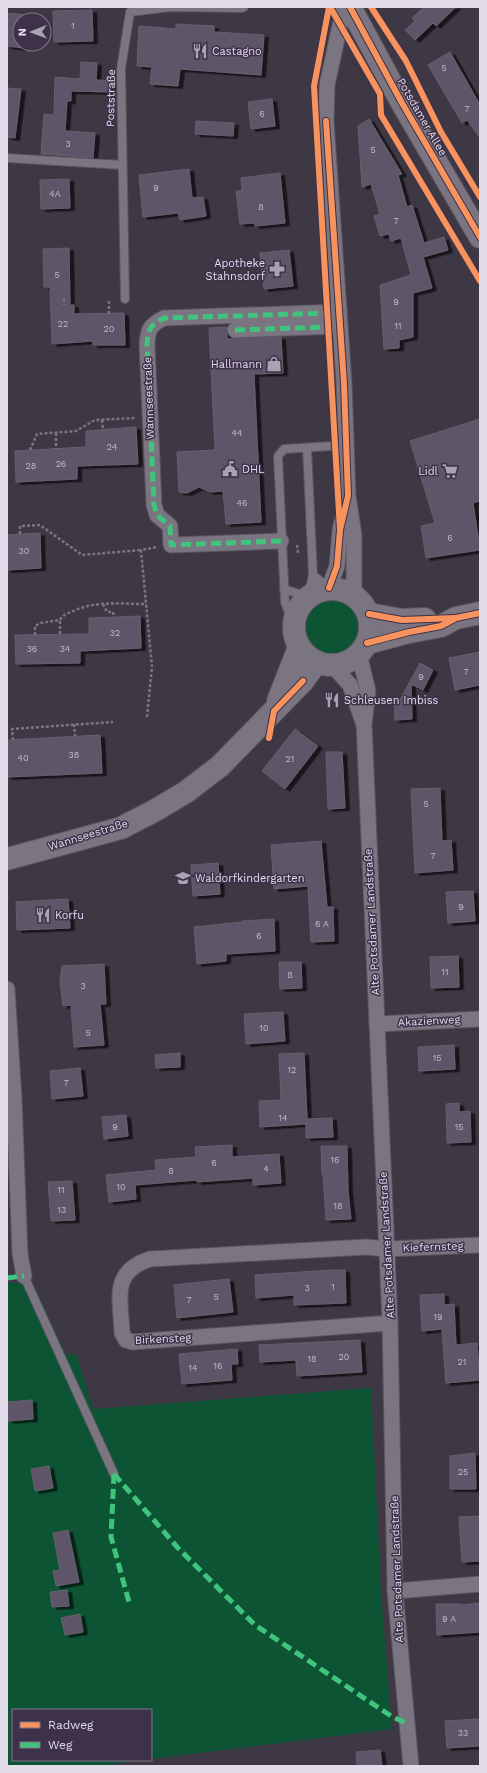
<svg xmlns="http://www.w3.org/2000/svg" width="487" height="1773" font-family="'Work Sans',sans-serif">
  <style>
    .green { fill: #0c5434 }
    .building { fill: #5f5569; stroke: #66606c; filter: url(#shadow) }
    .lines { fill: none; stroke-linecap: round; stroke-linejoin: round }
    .lane-casing { stroke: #5b5460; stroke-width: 10 }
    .street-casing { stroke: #5b5460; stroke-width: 17 }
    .secondary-casing { stroke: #5b5460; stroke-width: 24 }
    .path { stroke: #7a7580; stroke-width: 2.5; stroke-dasharray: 3 2; stroke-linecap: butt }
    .lane { stroke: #7a7580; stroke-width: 8 }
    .street { stroke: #7a7580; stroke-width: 15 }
    .secondary { stroke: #7a7580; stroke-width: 22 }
    .quiet { stroke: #40c37c; stroke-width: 5; stroke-dasharray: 10 5; stroke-linecap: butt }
    .cycleway-casing { stroke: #3e314a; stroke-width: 8 }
    .cycleway { stroke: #f8935d; stroke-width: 6 }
    .labels { text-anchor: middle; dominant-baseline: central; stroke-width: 3; stroke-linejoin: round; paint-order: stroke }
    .number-label { font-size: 9px; fill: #c1baca }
    .poi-label { font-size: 11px; fill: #e2dbea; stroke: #3e314a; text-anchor: start }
    .street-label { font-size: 11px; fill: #e2dbea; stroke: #3e314a }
  </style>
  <defs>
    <filter id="shadow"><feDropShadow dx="4.5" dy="2.5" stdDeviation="0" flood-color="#0009"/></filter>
  </defs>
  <rect width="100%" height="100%" fill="#3e3744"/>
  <!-- green -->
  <g class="green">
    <circle cx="331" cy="627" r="27"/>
    <polygon points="7,1272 8,1283 33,1283 66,1355 76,1354 93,1409 371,1388 381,1593 392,1729 151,1759 151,1710 13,1710 13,1760 144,1760 96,1766 7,1766"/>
  </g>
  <!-- building -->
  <g class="building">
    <polygon points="424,7 456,7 436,26 433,23 415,40 405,30 415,21 412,18"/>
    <polygon points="92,10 93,41 54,42 53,11"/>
    <polygon points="7,13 28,15 27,20 20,20 20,44 24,44 24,48 7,46"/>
    <polygon points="176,24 214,26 214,32 264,35 261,75 180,69 178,86 150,84 152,67 137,66 139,26 176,29"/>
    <polygon points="450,52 480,105 480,138 467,120 462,123 428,65"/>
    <polygon points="81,62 97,63 96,80 111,81 111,92 71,91 71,101 67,101 65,131 95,133 93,158 41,154 44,114 54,115 55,77 80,79"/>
    <polygon points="7,88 21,89 15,138 7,137"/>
    <polygon points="272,99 275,126 251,129 248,102"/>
    <polygon points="369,119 402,174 398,175 407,207 412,205 424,243 444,237 448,250 423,257 432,288 413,293 413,337 399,340 399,348 384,349 380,285 411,275 401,238 391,241 389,234 380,236 374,216 380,214 371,184 362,187 358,126"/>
    <polygon points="196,121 234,123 233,136 195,134"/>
    <polygon points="189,169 192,198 203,197 206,216 180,220 178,213 143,217 139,175"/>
    <polygon points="280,173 285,223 255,226 255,223 240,224 236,191 242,191 241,178"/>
    <polygon points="69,179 70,208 41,209 40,180"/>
    <polygon points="69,248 70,305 74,305 74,314 124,313 125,345 93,345 93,341 52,344 50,287 44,287 43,249"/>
    <polygon points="289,250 293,286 264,289 260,253"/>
    <polygon points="227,327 227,339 281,337 283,373 254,374 261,522 226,524 223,491 210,492 199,487 187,493 179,492 177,452 215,450 209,328"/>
    <polygon points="480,419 480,501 473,503 480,550 426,558 421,526 435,523 410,441"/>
    <polygon points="136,427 138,464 77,466 77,479 16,482 15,451 86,447 86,431"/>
    <polygon points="40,533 41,568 7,570 7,535"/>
    <polygon points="140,616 141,648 80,651 80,663 16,664 15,635 89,634 89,618"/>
    <polygon points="480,652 480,685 455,690 449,658"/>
    <polygon points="420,663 433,670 423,690 411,684 412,719 395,720 394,700 400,700"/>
    <polygon points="295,729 318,746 285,789 262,771"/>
    <polygon points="100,735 102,773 7,777 7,740"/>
    <polygon points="326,752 342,752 345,808 328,809"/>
    <polygon points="440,788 442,841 451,840 453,870 415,873 411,789"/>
    <polygon points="321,841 327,907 333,907 334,941 311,942 308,886 274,889 271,845"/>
    <polygon points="218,863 220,894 193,896 191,865"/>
    <polygon points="473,891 475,921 448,923 446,892"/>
    <polygon points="68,899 70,928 17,930 16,902"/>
    <polygon points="274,919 275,951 226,954 226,961 197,964 194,927 242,922 242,921"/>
    <polygon points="458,956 459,987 431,988 430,957"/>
    <polygon points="279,962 301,962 302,988 280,989"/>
    <polygon points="104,964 106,1004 100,1004 104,1045 74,1047 71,1005 63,1006 60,981 62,966"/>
    <polygon points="283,1012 285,1041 246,1044 244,1014"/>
    <polygon points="454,1045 455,1069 419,1071 418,1047"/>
    <polygon points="180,1053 180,1067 156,1068 155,1055"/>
    <polygon points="304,1053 307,1119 332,1118 333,1137 306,1138 306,1124 260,1127 259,1101 281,1100 279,1054"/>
    <polygon points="80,1068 83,1096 52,1099 50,1071"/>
    <polygon points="459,1103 459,1112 470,1111 471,1142 447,1143 446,1104"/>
    <polygon points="126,1115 128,1136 104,1139 102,1117"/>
    <polygon points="232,1145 232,1157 279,1154 281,1183 253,1185 253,1178 197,1182 197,1180 135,1185 136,1199 109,1202 106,1175 156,1170 155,1160 196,1157 195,1147"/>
    <polygon points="321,1146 347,1146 348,1191 351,1219 326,1220 323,1174 322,1174"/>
    <polygon points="72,1181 75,1220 51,1221 48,1182"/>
    <polygon points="332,1270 345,1270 346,1303 294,1305 294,1295 256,1298 255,1275"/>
    <polygon points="229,1279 233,1312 177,1318 174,1285"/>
    <polygon points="444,1294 444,1305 454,1304 456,1345 477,1343 480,1380 446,1383 442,1329 422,1331 420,1295"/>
    <polygon points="360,1340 362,1372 297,1376 296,1360 260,1362 259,1345"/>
    <polygon points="237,1349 238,1364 231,1364 232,1380 182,1384 179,1354"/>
    <polygon points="32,1400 33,1419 8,1421 7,1402"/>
    <polygon points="475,1453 476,1489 450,1489 450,1456"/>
    <polygon points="49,1466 53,1488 35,1491 31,1469"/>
    <polygon points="480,1516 480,1561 462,1562 459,1517"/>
    <polygon points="68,1530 79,1582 56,1586 53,1571 60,1570 53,1533"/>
    <polygon points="67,1590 69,1606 52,1607 50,1592"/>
    <polygon points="480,1603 480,1632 437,1635 436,1604 462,1604 462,1605"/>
    <polygon points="80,1614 83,1632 65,1635 61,1618"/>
    <polygon points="480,1719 480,1746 447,1748 445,1721"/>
    <polygon points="380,1750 382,1766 357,1766 356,1752"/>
  </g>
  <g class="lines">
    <defs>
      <g id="lane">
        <polyline points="7,158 122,165"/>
        <polyline points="125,299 121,69 130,12 170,7 242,8 244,7"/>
        <polyline points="313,575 329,588"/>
        <polyline points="284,589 308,597 313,575 307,448"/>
        <polyline points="294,626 285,602 278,456 284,449 346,445"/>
        <polyline points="24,1276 114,1474"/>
      </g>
      <g id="street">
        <polyline points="344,7 327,85 326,121 344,383 348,496 354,535 354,595"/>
        <polyline points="235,330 340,326"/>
        <path d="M281,541L171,545L170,526L157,515L154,505L147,344C148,329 150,325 164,318L339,312"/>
        <polyline points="329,588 337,566 340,530 346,503"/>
        <polyline points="359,654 368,691 364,724 390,1323 395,1591 411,1766"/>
        <polyline points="332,665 350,685 363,722"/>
        <polyline points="7,989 14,1098 20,1254 24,1276"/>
        <polyline points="377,1024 480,1019"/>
        <path d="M390,1323L132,1342L126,1340L122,1333C121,1299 110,1272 150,1259L366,1247L386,1249L480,1245"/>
        <polyline points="395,1591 480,1584"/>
      </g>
      <g id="secondary">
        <polyline points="350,7 402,103 480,237"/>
        <circle cx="332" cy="627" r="38"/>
        <polyline points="369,614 402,620 425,619"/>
        <polyline points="367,643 409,632 441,626 456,618 480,613"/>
        <polyline points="278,701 299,647"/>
        <polyline points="7,859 121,828 154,811 186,792 220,766 303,681 317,662"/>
      </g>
    </defs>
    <!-- lane casing -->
    <use href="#lane" class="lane-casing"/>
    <!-- street casing -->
    <use href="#street" class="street-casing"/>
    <!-- secondary casing -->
    <use href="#secondary" class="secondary-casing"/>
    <!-- path -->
    <g class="path">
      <polyline points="64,299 64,305"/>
      <polyline points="109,314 109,299"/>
      <polyline points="102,420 103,430"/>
      <polyline points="56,433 56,449"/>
      <polyline points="30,450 37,434 76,431 95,420 135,418"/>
      <polyline points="20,534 20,526 40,525 82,555 141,550"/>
      <polyline points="297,545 298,553"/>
      <polyline points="103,604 107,612 113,612 114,617"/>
      <polyline points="60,621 60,634"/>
      <path d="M35,635V626L41,623L60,620C64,613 70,613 78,609C99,601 123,604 146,604"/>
      <polyline points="147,717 152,667 141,550 157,547"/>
      <polyline points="74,724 75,736"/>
      <polyline points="13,740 12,729 113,722"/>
    </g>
    <!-- lane -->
    <use href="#lane" class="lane"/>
    <!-- street -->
    <use href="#street" class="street"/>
    <!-- secondary -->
    <use href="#secondary" class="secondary"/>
    <!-- quiet -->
    <g class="quiet">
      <polyline points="235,330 332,327"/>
      <path d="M281,541L171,545L170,526L157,515L154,505L147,344C148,329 150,325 164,318L331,313"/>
      <polyline points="7,1278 24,1276"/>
      <polyline points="114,1474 178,1548 255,1625 391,1716 406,1723"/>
      <polyline points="114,1474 111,1537 129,1602"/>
    </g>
    <defs>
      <g id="cycleway">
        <polyline points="329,7 314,86 340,530"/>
        <polyline points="330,7 380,94 381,115 480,281"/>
        <polyline points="350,7 402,103 480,237"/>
        <polyline points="371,7 406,61 441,132 480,197"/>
        <polyline points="326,121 344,383 348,496 340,530 337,566 329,588"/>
        <polyline points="369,614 402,620 454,618"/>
        <polyline points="367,643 409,632 441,626 456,618 480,613"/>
        <polyline points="269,738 274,711 303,681"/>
      </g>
    </defs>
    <!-- cycleway casing -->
    <use href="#cycleway" class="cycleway-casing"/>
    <!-- cycleway -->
    <use href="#cycleway" class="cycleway"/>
  </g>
  <!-- icons -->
  <defs>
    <symbol id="restaurant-bare" viewBox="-9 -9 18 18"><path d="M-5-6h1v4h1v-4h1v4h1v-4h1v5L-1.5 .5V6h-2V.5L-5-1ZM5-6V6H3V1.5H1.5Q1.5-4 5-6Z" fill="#a9a2b0" stroke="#3e314a" stroke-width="2.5" paint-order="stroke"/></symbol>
    <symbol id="pharmacy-bare" viewBox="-9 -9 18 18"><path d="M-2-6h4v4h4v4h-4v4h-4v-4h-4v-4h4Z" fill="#a9a2b0" stroke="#3e314a" stroke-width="2.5" paint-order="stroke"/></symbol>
    <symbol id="shop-bare" viewBox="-9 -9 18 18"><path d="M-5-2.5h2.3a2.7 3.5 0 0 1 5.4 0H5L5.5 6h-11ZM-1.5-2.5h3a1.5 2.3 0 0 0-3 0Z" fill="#a9a2b0" stroke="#3e314a" stroke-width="2.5" paint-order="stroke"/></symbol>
    <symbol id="civic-bare" viewBox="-9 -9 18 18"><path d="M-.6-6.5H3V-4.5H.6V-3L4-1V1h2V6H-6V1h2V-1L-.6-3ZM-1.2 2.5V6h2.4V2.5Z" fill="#a9a2b0" stroke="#3e314a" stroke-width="2.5" paint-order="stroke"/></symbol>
    <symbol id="supermarket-bare" viewBox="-9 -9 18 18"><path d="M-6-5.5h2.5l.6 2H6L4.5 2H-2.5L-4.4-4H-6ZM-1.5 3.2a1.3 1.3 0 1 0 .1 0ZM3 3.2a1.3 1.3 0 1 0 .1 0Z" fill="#a9a2b0" stroke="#3e314a" stroke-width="2.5" paint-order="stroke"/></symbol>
    <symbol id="school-bare" viewBox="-9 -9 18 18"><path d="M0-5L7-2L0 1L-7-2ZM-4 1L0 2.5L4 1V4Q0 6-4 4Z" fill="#a9a2b0" stroke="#3e314a" stroke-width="2.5" paint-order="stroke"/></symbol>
  </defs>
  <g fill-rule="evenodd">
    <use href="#restaurant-bare" x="189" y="40" width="22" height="22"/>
    <use href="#pharmacy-bare" x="266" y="258" width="22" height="22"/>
    <use href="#shop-bare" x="263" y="353" width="22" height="22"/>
    <use href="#civic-bare" x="219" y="458" width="22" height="22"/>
    <use href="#supermarket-bare" x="439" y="460" width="22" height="22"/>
    <use href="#restaurant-bare" x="321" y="689" width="22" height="22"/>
    <use href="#school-bare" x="172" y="867" width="22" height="22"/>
    <use href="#restaurant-bare" x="32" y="904" width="22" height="22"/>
  </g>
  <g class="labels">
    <!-- number labels -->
    <g class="number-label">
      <text x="73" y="26">1</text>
      <text x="444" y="68">5</text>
      <text x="467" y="109">7</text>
      <text x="262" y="114">6</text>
      <text x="68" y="144">3</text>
      <text x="373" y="150">5</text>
      <text x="156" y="188">9</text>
      <text x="55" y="194">4A</text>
      <text x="261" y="207">8</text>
      <text x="396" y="221">7</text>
      <text x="57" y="275">5</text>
      <text x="396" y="302">9</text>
      <text x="63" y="324">22</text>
      <text x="398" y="326">11</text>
      <text x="109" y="329">20</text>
      <text x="237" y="433">44</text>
      <text x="112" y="447">24</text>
      <text x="61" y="464">26</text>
      <text x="31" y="466">28</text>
      <text x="242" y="503">46</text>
      <text x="450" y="538">6</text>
      <text x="24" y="551">30</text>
      <text x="115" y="633">32</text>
      <text x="32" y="649">36</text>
      <text x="65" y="649">34</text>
      <text x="466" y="672">7</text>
      <text x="421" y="677">9</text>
      <text x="74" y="755">38</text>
      <text x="23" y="758">40</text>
      <text x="290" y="759">21</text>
      <text x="426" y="804">5</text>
      <text x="433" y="856">7</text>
      <text x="461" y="907">9</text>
      <text x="322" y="924">6 A</text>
      <text x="259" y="936">6</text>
      <text x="445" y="972">11</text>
      <text x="290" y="975">8</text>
      <text x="83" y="986">3</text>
      <text x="264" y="1028">10</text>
      <text x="88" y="1033">5</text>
      <text x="437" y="1058">15</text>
      <text x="292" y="1070">12</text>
      <text x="66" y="1083">7</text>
      <text x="283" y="1118">14</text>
      <text x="115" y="1127">9</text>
      <text x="459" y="1127">15</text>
      <text x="335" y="1160">16</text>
      <text x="214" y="1163">6</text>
      <text x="266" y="1169">4</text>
      <text x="171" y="1171">8</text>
      <text x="121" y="1187">10</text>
      <text x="61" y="1190">11</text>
      <text x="338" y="1206">18</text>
      <text x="62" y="1210">13</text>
      <text x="333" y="1287">1</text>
      <text x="307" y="1288">3</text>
      <text x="216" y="1297">5</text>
      <text x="189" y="1300">7</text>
      <text x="438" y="1317">19</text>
      <text x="344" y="1357">20</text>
      <text x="312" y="1359">18</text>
      <text x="462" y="1362">21</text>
      <text x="218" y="1366">16</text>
      <text x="193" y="1368">14</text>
      <text x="463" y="1472">25</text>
      <text x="449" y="1619">9 A</text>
      <text x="463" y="1733">33</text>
    </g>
    <!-- poi labels -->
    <g class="poi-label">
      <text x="212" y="51">Castagno</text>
      <text x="265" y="263" text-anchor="end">Apotheke<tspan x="265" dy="13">Stahnsdorf</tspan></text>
      <text x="262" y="364" text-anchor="end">Hallmann</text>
      <text x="242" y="469">DHL</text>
      <text x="438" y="471" text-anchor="end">Lidl</text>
      <text x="344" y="700">Schleusen Imbiss</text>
      <text x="195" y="878">Waldorfkindergarten</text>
      <text x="55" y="915">Korfu</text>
    </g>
    <!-- street labels -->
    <g class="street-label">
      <text transform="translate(111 98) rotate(-89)">Poststraße</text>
      <text transform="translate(422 117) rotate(60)">Potsdamer Allee</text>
      <text transform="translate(149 398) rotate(-92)">Wannseestraße</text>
      <text transform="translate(88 835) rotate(-17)">Wannseestraße</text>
      <text transform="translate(372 922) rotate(-93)">Alte Potsdamer Landstraße</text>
      <text transform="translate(429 1021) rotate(-3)">Akazienweg</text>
      <text transform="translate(387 1245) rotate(-93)">Alte Potsdamer Landstraße</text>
      <text transform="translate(433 1247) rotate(-2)">Kiefernsteg</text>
      <text transform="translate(163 1339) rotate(-3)">Birkensteg</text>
      <text transform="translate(397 1569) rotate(-92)">Alte Potsdamer Landstraße</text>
    </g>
  </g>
  <!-- border -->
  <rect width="487" height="1773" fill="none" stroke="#e2dbea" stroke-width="16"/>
  <!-- legend -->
  <rect x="12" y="1709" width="140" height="52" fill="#3e314a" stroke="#80758a"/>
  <rect x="20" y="1722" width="20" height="6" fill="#f8935d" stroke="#80758a"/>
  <text x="48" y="1729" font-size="12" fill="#e2dbea">Radweg</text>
  <rect x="20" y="1742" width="20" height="6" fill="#40c37c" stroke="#80758a"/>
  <text x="48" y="1749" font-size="12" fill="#e2dbea">Weg</text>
  <!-- north arrow -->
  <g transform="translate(32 32) rotate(269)"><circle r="19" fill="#3e314a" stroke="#80758a"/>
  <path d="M0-3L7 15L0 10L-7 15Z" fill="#a9a2b0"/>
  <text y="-6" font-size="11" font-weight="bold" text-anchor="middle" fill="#e2dbea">N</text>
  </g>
</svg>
